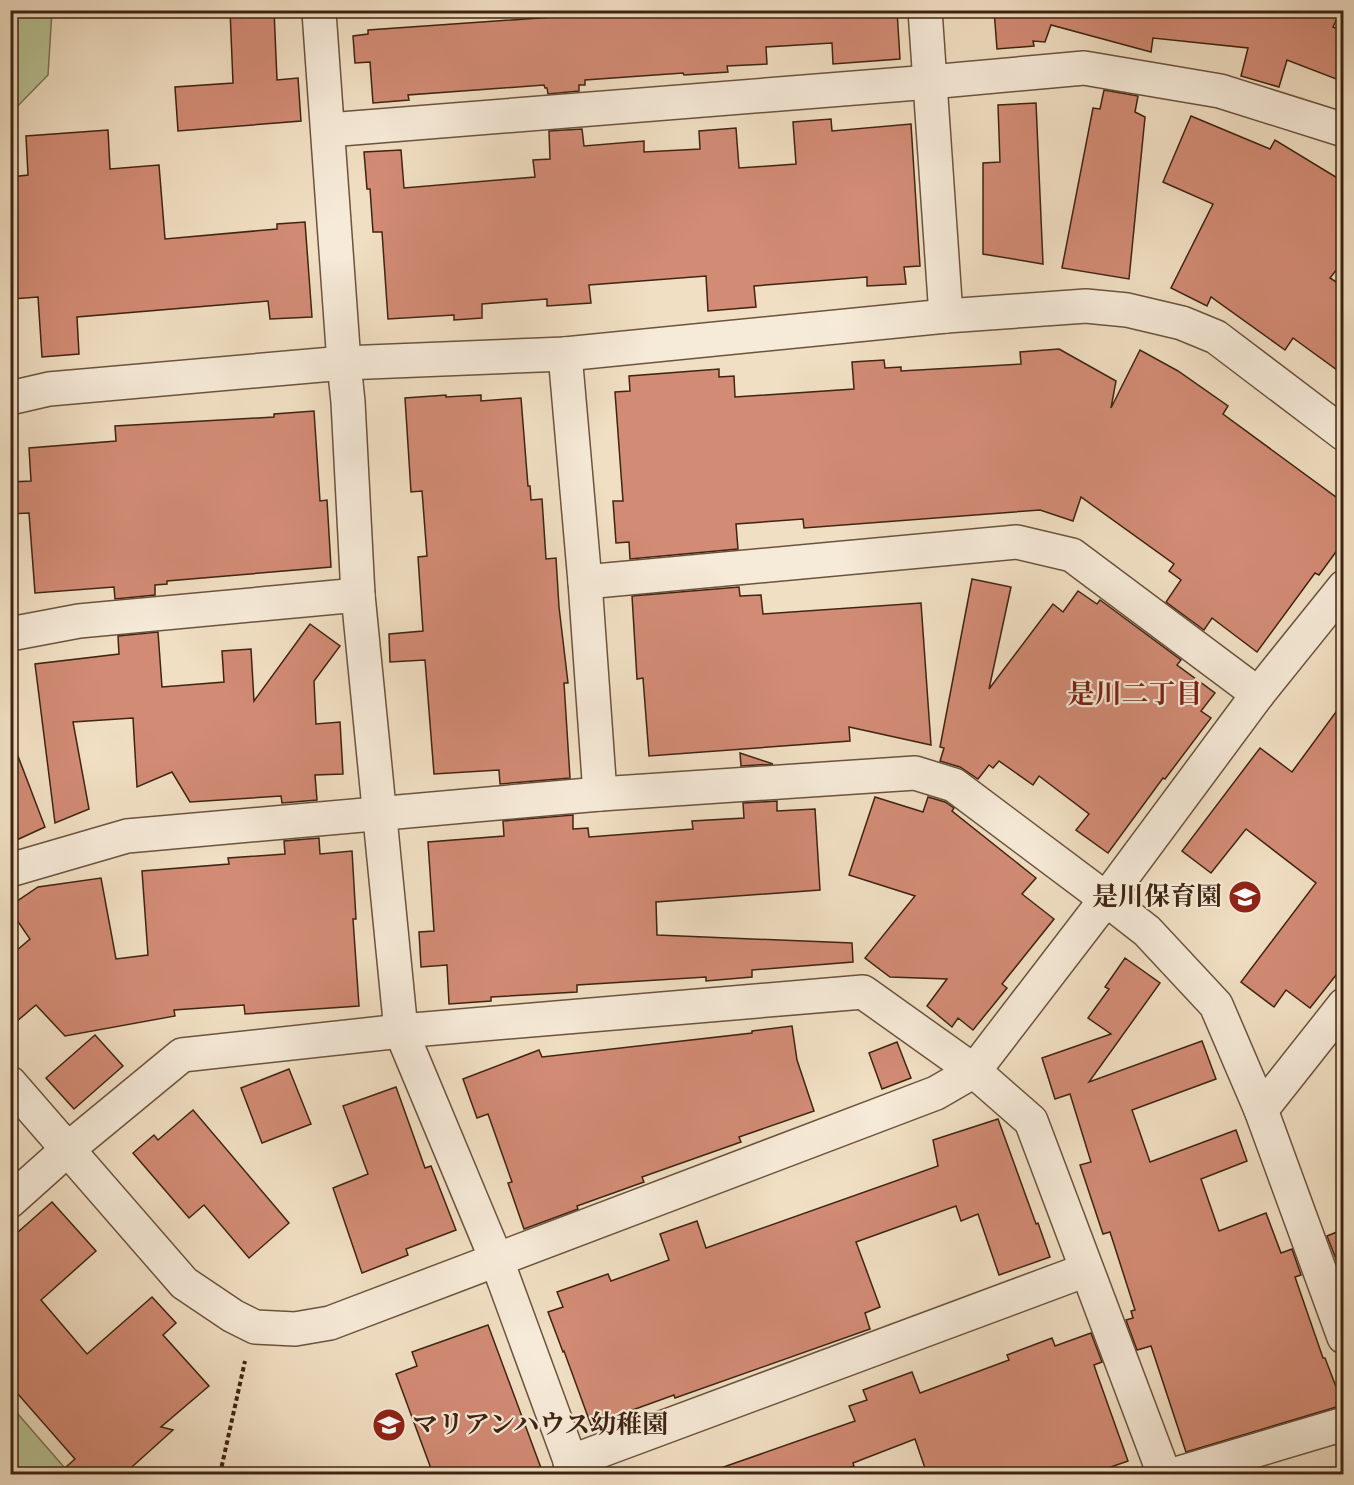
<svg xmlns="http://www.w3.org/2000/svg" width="1354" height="1485" font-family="'IM FELL DW Pica','Noto Serif JP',serif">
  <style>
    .green { fill: #b8c295; stroke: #7c7353; stroke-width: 1.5 }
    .building { fill: #d28b75; stroke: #3f2411; stroke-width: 1.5 }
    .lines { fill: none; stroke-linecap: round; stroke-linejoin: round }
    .minor-casing { stroke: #6c533e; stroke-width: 36 }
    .path { stroke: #3f2411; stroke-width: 4; stroke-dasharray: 4.5 3; stroke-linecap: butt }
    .minor { stroke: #f6ead8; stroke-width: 33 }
    .labels { text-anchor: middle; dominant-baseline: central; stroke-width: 4.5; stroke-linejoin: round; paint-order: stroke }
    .poi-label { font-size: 26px; font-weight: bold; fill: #3f2411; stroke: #f6ead8; text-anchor: end }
    .neighbourhood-label { font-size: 27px; font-weight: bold; fill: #7a1f14; stroke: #f6ead8 }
  </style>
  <rect width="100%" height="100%" fill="#f1dfc3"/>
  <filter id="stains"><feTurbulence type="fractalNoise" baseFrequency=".00333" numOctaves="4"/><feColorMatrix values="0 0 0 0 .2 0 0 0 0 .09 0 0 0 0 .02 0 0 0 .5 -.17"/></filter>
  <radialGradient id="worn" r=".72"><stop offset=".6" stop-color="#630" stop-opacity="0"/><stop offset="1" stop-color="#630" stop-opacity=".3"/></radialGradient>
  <!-- green -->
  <g class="green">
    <polygon points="11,10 52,11 48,75 11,113"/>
    <polygon points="11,1406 70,1474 11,1474"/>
  </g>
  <!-- building -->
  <g class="building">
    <polygon points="230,10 274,10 277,80 298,78 301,121 178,131 175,87 233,83"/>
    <polygon points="610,10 897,10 900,59 833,64 832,43 766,47 767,64 727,66 728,72 684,75 683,73 585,80 585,85 579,85 579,91 548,94 547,88 545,88 544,85 408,95 409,100 373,103 370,62 355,63 353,36 368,34 368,30 610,13"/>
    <polygon points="994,10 1341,10 1333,27 1344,31 1344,82 1287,60 1279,87 1241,76 1248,48 1153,38 1151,52 1051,25 1045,42 1033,41 1034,46 997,49"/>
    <polygon points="1104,90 1138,96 1135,112 1145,117 1129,279 1062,268 1093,108 1100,109"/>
    <polygon points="1036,103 1043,264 983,254 983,163 1000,162 998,105"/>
    <polygon points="1191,116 1270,149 1275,140 1344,182 1344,260 1330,278 1344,287 1344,375 1293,338 1285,350 1211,297 1207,306 1171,288 1213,204 1163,182"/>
    <polygon points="831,119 832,131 911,124 920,266 904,267 906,284 867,286 867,277 754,286 756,307 708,311 706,276 589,285 591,303 547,306 547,299 482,304 482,318 454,320 454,315 388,319 382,232 373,232 370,189 367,189 364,152 401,150 404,188 535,177 533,160 550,159 549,131 582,129 584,146 644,141 644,152 700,149 699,131 736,128 739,168 796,164 793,122"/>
    <polygon points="108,130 110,169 159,165 165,239 277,229 277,224 305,222 312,317 270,319 268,301 77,317 79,354 42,357 38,297 12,299 10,253 17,253 11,177 28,175 26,136"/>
    <polygon points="1059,349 1116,381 1111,408 1140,350 1178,371 1228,406 1223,414 1344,503 1344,541 1319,575 1315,573 1257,652 1212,618 1204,630 1166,602 1181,580 1169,571 1174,564 1081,497 1073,521 1040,510 804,528 803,519 736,524 738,549 630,559 629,542 616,543 613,501 623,501 615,392 630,391 629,376 719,369 719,377 734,376 735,397 854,389 852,362 884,360 885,368 901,367 901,371 1021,364 1020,352"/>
    <polygon points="446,395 446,397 481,395 481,401 521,398 528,486 530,486 531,500 542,499 546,559 556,558 559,607 568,683 564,683 570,778 500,784 499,770 434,774 425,660 390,662 389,634 423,631 418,557 427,556 422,491 411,492 405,398"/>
    <polygon points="314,411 320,501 327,500 331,567 167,581 167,584 155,585 155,595 115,599 114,587 35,593 29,513 10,514 10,482 31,481 29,448 116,441 115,426 274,417 274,414"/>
    <polygon points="972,579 1011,587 989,689 1053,604 1063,612 1078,591 1097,604 1100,600 1181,660 1177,665 1215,693 1201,711 1211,718 1165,779 1163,778 1108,853 1076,830 1089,814 1039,776 1033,785 999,761 993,768 989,765 978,779 960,767 940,761 944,748 940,747"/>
    <polygon points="739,587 740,596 761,595 763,614 921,603 931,745 849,727 850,741 649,756 643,678 637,679 632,596"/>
    <polygon points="310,624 340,646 314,681 316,724 340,722 343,774 315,775 317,800 282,803 281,796 190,802 172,772 137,787 133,718 73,722 89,809 55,823 35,664 119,654 118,636 158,632 162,687 224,682 222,651 251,649 254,701"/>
    <polygon points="1344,701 1344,965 1310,1008 1286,990 1274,1007 1241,982 1316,883 1246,829 1211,873 1182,851 1260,748 1292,772"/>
    <polygon points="13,743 45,827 10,843 10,744"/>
    <polygon points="740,753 773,764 741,766"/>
    <polygon points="875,797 923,812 928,797 945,802 954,808 952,811 1036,878 1022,894 1054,919 1002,984 1007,988 973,1030 958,1018 952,1027 927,1006 947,979 890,977 865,958 915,896 849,875"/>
    <polygon points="777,801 777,811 815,809 820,890 656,902 657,935 852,943 853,962 752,970 752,977 706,981 706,977 577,985 577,992 491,997 491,1001 449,1004 447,965 421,967 419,932 434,931 428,842 504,836 503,821 573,815 573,829 588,828 589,837 693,829 692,821 744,818 743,803"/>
    <polygon points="319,838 320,854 352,851 356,919 353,919 359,1006 245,1014 244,1005 174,1010 175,1016 65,1036 36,1005 10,1027 10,956 30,939 10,910 10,906 38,887 101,878 116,959 148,955 142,871 229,864 228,858 285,854 284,841"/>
    <polygon points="1125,958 1160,983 1089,1082 1202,1041 1216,1079 1132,1110 1150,1162 1236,1130 1247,1161 1201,1179 1219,1231 1266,1213 1281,1253 1292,1249 1301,1275 1295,1277 1323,1358 1325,1358 1343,1405 1186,1452 1151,1346 1137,1350 1126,1320 1133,1318 1131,1311 1135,1310 1110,1232 1103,1234 1080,1165 1091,1162 1070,1094 1055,1099 1042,1058 1111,1034 1088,1018 1109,989 1105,987"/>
    <polygon points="792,1026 797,1060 814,1111 739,1137 741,1142 642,1177 644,1182 577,1206 578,1209 524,1229 508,1183 512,1182 488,1114 477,1118 463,1079 539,1050 542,1057 752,1033 752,1031"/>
    <polygon points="95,1035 123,1066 74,1109 46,1078"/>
    <polygon points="897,1042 911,1078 882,1089 869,1053"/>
    <polygon points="289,1069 311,1124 262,1143 241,1088"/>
    <polygon points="396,1087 425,1168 431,1166 456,1230 406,1249 408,1255 362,1273 333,1188 368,1174 343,1106"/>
    <polygon points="193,1110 289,1223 249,1258 204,1205 189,1218 133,1153 154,1135 158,1140"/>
    <polygon points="998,1119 1036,1224 1038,1223 1050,1257 999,1275 978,1214 961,1221 956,1206 856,1242 880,1307 865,1313 870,1329 675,1398 674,1395 591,1425 564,1351 563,1352 548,1312 563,1307 557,1292 608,1274 611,1281 669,1260 660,1234 697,1221 706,1248 938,1166 933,1140"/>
    <polygon points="52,1202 96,1251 41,1300 87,1354 152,1297 176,1323 163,1335 209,1386 161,1427 173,1430 124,1474 58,1474 75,1459 10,1385 10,1239"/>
    <polygon points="1344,1229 1344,1256 1336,1259 1327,1236"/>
    <polygon points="488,1325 541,1468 523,1474 433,1474 396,1374 417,1366 412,1352"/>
    <polygon points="1091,1333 1102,1362 1094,1365 1097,1374 1128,1461 1091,1474 927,1474 915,1439 853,1463 854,1466 831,1474 716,1474 715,1470 855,1421 849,1406 867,1400 863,1390 912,1372 920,1393 1009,1360 1007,1355 1052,1338 1055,1346"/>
  </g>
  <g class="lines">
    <defs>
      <g id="minor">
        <polyline points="321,10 319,12 344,363 348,402 358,595 401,1031 497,1261 575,1474"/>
        <polyline points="925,10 946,316"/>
        <polyline points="328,130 930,82 1084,68 1220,91 1344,130"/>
        <polyline points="565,354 585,582 600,794"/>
        <polyline points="10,398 49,389 344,363 565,354 946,316 1086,306 1127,310 1182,323 1216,337 1344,434"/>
        <polyline points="585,582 1017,542 1072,555 1258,694"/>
        <polyline points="10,634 79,621 358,595"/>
        <polyline points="10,870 127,836 600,794 915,773 954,785 1106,899 1147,931 1216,1005 1261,1110 1344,1337"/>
        <polyline points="10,1083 184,1283 233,1316 255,1327 295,1329 330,1323 936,1093 974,1071 1106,899 1258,694 1344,587"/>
        <polyline points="1261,1110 1344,1005"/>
        <polyline points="10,1201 68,1149 182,1055 401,1031 863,992 974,1071 1031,1121 1164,1474"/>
        <polyline points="570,1462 1086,1270"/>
        <polyline points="1176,1474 1344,1424"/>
      </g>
    </defs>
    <!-- minor casing -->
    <use href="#minor" class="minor-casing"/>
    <!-- path -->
    <polyline class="path" points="220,1474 245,1361"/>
    <!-- minor -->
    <use href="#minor" class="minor"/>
  </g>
  <!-- icons -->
  <defs>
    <symbol id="school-disc" viewBox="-11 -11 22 22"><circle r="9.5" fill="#8f2418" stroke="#f6ead8"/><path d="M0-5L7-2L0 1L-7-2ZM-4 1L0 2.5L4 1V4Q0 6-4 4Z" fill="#fff"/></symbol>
  </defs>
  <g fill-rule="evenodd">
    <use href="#school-disc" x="1226" y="878" width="38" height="38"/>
    <use href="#school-disc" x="370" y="1406" width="38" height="38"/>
  </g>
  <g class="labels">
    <!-- poi labels -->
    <g class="poi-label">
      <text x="1222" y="897">是川保育園</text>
      <text x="412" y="1425" text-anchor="start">マリアンハウス幼稚園</text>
    </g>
    <!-- neighbourhood labels -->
    <g class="neighbourhood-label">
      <text x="1135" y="695">是川二丁目</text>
    </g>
  </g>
  <!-- margin -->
  <rect width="1354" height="1485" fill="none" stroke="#f1dfc3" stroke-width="36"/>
  <rect x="12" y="12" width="1330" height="1461" fill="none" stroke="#3f2411" stroke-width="3"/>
  <rect x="18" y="18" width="1318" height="1449" fill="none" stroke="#3f2411" stroke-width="1.5"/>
  <rect width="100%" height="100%" filter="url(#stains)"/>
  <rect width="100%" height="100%" fill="url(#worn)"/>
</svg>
